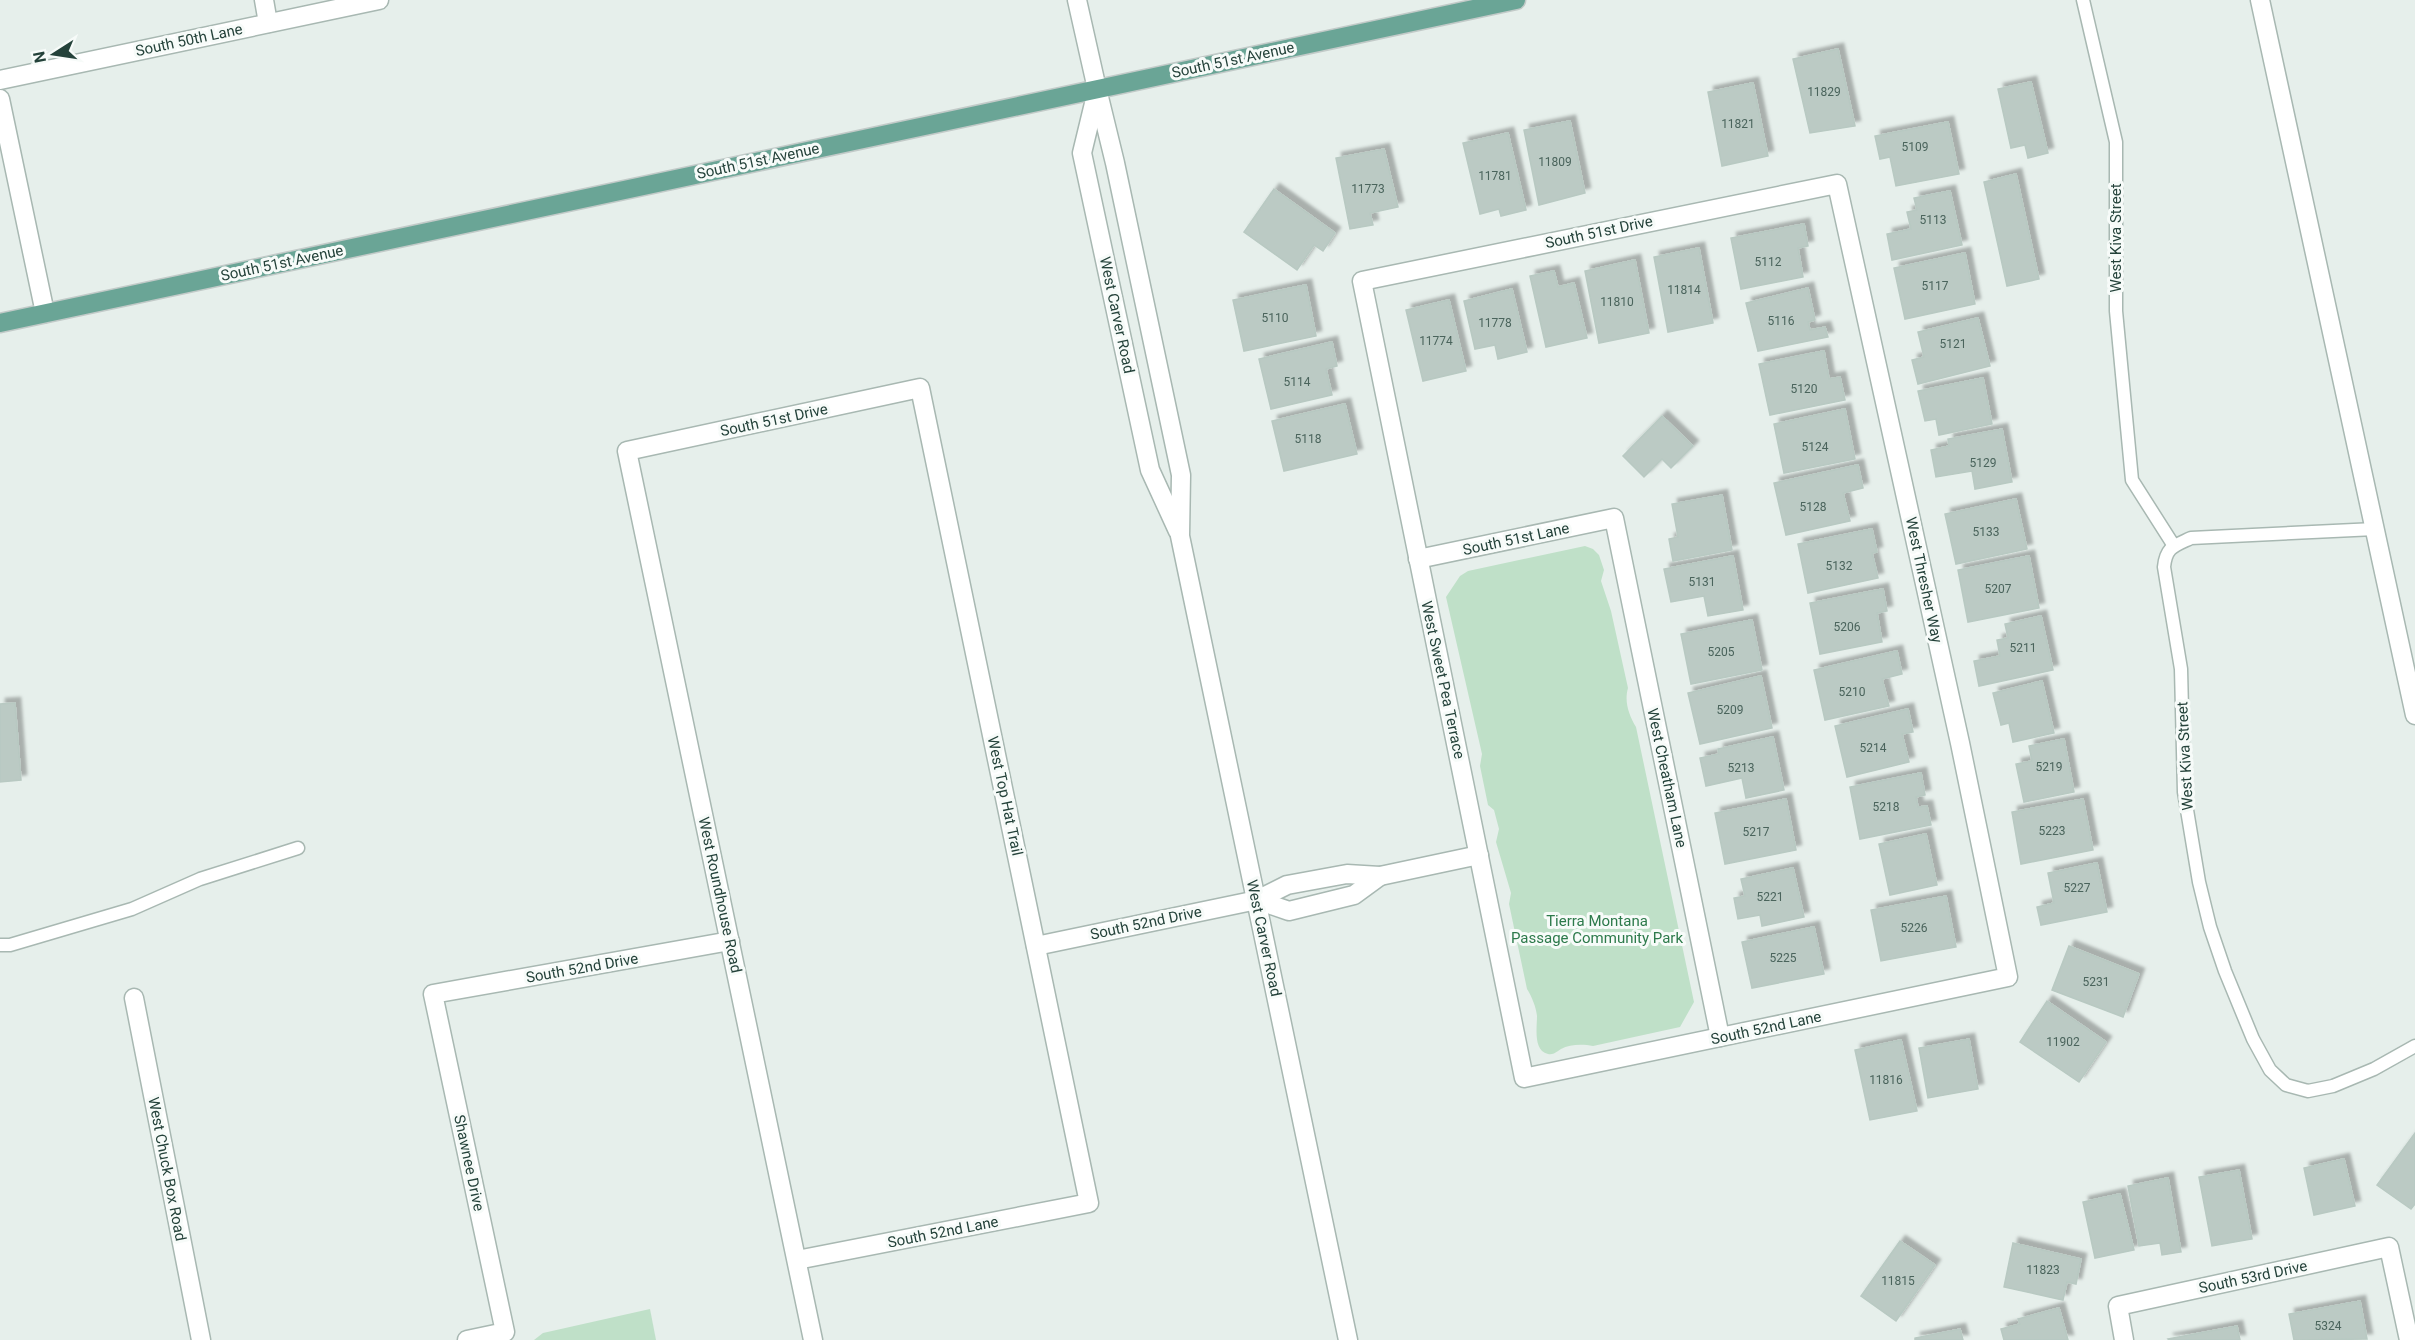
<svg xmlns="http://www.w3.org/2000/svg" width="2415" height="1340" font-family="Roboto,sans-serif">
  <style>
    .green { fill: #bfe0c8 }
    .building { fill: #bbcac4; stroke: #b8c9c2; stroke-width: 1.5; filter: url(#shadow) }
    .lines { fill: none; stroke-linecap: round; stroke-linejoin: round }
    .service-casing { stroke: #a8b8b2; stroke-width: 15 }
    .minor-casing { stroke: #a8b8b2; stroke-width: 21 }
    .tertiary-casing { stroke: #a8b8b2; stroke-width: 21 }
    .primary-casing { stroke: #c2cac8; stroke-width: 21 }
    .service { stroke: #fff; stroke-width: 12 }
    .minor { stroke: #fff; stroke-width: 18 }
    .tertiary { stroke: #fff; stroke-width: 18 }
    .primary { stroke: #6aa596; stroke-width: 18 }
    .labels { text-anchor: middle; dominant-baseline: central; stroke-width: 6; stroke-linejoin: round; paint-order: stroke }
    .number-label { font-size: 12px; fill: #4a645c }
    .street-label { font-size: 15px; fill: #24423a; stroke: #f7fbf9 }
    .park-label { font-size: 15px; fill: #2d7a4b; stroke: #f7fbf9 }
  </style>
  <defs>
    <filter id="shadow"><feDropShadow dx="5.5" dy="-5.5" stdDeviation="1.5" flood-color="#0004"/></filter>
  </defs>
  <rect width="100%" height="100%" fill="#e6efeb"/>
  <!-- green -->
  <g class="green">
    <path d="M1585,546L1593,549L1599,555L1604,570L1601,581L1611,611L1628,688C1624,702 1629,715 1636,727L1694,1002L1680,1027L1593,1046C1583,1044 1570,1044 1561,1049C1556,1052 1554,1055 1548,1054C1533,1051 1537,1027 1537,1016C1536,1007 1532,997 1527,989L1509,904L1511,893L1496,842L1499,829L1494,810L1488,805L1480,766L1482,754L1446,597L1460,576L1468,571Z"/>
    <polygon points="650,1309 656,1340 534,1340 543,1333"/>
  </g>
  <!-- building -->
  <g class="building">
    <polygon points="1838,49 1855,126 1810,133 1793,59"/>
    <polygon points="2031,82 2048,153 2028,158 2025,145 2011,148 1998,89"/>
    <polygon points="1753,83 1768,156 1722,166 1708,92"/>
    <polygon points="1570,121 1585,193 1539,205 1524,130"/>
    <polygon points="1948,122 1959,174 1896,186 1890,157 1880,159 1875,136"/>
    <polygon points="1508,133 1526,210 1501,216 1499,209 1480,214 1463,143"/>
    <polygon points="1384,149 1398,207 1370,213 1373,225 1350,229 1336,158"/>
    <polygon points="2016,174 2039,279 2007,286 1984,182"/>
    <polygon points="1274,189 1335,233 1323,251 1314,245 1297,270 1244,232"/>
    <polygon points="1950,191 1962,245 1892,260 1887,234 1911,229 1907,212 1917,210 1914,198"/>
    <polygon points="1804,224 1808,246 1798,248 1803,277 1741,289 1731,238"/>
    <polygon points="1699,248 1713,323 1668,332 1654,257"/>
    <polygon points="1965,253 1975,304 1905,319 1894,268"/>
    <polygon points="1635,260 1649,333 1599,343 1585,271"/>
    <polygon points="1554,271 1558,287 1574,283 1587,338 1546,347 1530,276"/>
    <polygon points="1306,285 1316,336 1244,351 1233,300"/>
    <polygon points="1808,288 1815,320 1808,322 1810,330 1825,327 1828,337 1758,351 1746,303"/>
    <polygon points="1512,289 1527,352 1498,359 1495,345 1475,349 1464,301"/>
    <polygon points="1449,300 1466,371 1423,381 1406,310"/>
    <polygon points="1978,318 1990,366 1918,384 1912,360 1924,357 1918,332"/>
    <polygon points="1332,342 1337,366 1326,369 1332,395 1271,409 1259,359"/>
    <polygon points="1824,351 1829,379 1840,377 1845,400 1770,415 1759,364"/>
    <polygon points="1983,378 1992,424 1939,435 1936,419 1925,421 1918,391"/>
    <polygon points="1345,404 1357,454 1284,471 1272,421"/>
    <polygon points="1845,409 1855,459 1784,473 1774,424"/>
    <polygon points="1662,416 1693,446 1671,468 1662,459 1644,477 1623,456"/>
    <polygon points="2002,429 2012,482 1975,489 1972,471 1936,477 1931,450 1949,446 1948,439"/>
    <polygon points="1858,465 1863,488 1843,493 1850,521 1786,535 1774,483"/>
    <polygon points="1722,495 1732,550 1673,561 1669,539 1678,537 1672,504"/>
    <polygon points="2016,499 2027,549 1956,564 1945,514"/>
    <polygon points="1872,529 1877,552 1872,553 1878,578 1808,593 1798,544"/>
    <polygon points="1733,556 1743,610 1708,616 1704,596 1671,602 1664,569"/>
    <polygon points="2029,556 2039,608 1968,622 1958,570"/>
    <polygon points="1883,589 1887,611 1877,613 1882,642 1820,654 1810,603"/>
    <polygon points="2041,616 2053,670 1979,686 1974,661 2000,656 1997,640 2008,638 2005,624"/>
    <polygon points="1752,620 1762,670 1691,684 1681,634"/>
    <polygon points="1897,651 1902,674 1882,679 1889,706 1825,720 1814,670"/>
    <polygon points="1761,676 1772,728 1700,744 1688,693"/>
    <polygon points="2042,681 2054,733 2013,742 2009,723 2001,725 1993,693"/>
    <polygon points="15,703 21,780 0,782 0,704"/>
    <polygon points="1908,709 1913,732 1902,734 1909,762 1847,777 1835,726"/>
    <polygon points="1773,737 1784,790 1746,798 1742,778 1706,786 1700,758 1719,754 1718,749"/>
    <polygon points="2064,739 2074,792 2024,802 2016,764 2032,761 2029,746"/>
    <polygon points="1921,773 1925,795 1916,797 1918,807 1927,806 1931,825 1860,839 1850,787"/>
    <polygon points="1786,799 1796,850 1725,864 1715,813"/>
    <polygon points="2083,799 2093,850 2021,864 2012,812"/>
    <polygon points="1926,834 1937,885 1890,895 1879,844"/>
    <polygon points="2097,863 2107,912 2041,925 2037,907 2054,903 2048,873"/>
    <polygon points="1793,868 1804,917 1762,926 1760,915 1738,919 1734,898 1745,896 1741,879"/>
    <polygon points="1946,896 1956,947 1881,961 1871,910"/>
    <polygon points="1814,927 1824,974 1752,988 1742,942"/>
    <polygon points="2069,946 2139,974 2123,1017 2052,990"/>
    <polygon points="2047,1001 2106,1042 2079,1082 2020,1042"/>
    <polygon points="1969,1039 1978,1089 1928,1098 1919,1048"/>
    <polygon points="1901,1040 1917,1111 1870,1120 1855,1050"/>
    <polygon points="2415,1133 2415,1204 2411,1209 2377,1185"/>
    <polygon points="2344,1159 2355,1206 2314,1215 2304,1168"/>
    <polygon points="2239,1170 2252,1239 2212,1246 2199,1177"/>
    <polygon points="2168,1178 2181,1252 2162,1255 2160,1243 2139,1246 2128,1186"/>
    <polygon points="2120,1194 2134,1250 2095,1258 2083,1202"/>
    <polygon points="1900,1241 1935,1265 1896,1321 1861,1296"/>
    <polygon points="2013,1243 2081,1259 2076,1284 2067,1282 2063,1300 2004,1287"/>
    <polygon points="2360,1301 2367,1339 2294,1340 2289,1314"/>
    <polygon points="2059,1308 2068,1340 2004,1340 2001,1329 2020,1324 2018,1319"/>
    <polygon points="2237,1326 2240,1340 2169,1340 2168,1339"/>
    <polygon points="1960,1329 1963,1340 1915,1340 1915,1338"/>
  </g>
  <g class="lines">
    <defs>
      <g id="service">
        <polyline points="2083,0 2116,142 2116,311 2132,480 2174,546"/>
        <path d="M2375,529L2191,538C2174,546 2166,547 2164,567L2181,669L2184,792L2199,882L2210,927L2225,971L2253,1039L2270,1070L2286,1085L2308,1091L2333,1086L2374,1069L2415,1046"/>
        <polyline points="0,945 10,945 132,909 200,879 298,848"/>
      </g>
      <g id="minor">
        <polyline points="264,0 268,23"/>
        <polyline points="1077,0 1097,89"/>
        <polyline points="2260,0 2415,715"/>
        <polyline points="0,80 379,0"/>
        <polyline points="0,99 45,313"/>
        <polygon points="1837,184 1960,743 2008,977 1524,1078 1362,281"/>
        <polyline points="1418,559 1614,518 1720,1037"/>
        <polyline points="1257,900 1289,911 1354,895 1380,876"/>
        <polyline points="1036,946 1257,900 1287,885 1347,874 1380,876 1479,855"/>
        <polyline points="134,998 201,1340"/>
        <polyline points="797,1260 1089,1203 920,388 627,451 813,1340"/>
        <polyline points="467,1340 505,1332 433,994 730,941"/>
        <polyline points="2124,1340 2118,1306 2389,1247 2409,1340"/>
      </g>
      <g id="tertiary">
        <polyline points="1097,89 1115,163 1181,475 1180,536 1348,1340"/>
        <polyline points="1097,91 1082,153 1150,470 1178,531"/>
      </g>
      <polyline id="primary" points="0,323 1516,0"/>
    </defs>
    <!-- service casing -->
    <use href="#service" class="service-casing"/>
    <!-- minor casing -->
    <use href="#minor" class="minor-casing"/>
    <!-- tertiary casing -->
    <use href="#tertiary" class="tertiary-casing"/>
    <!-- primary casing -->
    <use href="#primary" class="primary-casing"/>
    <!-- service -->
    <use href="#service" class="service"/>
    <!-- minor -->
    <use href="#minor" class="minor"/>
    <!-- tertiary -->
    <use href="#tertiary" class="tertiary"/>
    <!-- primary -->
    <use href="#primary" class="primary"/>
  </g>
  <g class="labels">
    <!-- number labels -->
    <g class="number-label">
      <text x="1824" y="92">11829</text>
      <text x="1738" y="124">11821</text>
      <text x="1915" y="147">5109</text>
      <text x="1555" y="162">11809</text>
      <text x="1495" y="176">11781</text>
      <text x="1368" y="189">11773</text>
      <text x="1933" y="220">5113</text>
      <text x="1768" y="262">5112</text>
      <text x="1935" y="286">5117</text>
      <text x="1684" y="290">11814</text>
      <text x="1617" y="302">11810</text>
      <text x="1275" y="318">5110</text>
      <text x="1781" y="321">5116</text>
      <text x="1495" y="323">11778</text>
      <text x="1436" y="341">11774</text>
      <text x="1953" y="344">5121</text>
      <text x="1297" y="382">5114</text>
      <text x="1804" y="389">5120</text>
      <text x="1308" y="439">5118</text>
      <text x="1815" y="447">5124</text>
      <text x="1983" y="463">5129</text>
      <text x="1813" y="507">5128</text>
      <text x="1986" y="532">5133</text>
      <text x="1839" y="566">5132</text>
      <text x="1702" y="582">5131</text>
      <text x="1998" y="589">5207</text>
      <text x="1847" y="627">5206</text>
      <text x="2023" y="648">5211</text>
      <text x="1721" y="652">5205</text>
      <text x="1852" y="692">5210</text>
      <text x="1730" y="710">5209</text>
      <text x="1873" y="748">5214</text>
      <text x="2049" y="767">5219</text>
      <text x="1741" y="768">5213</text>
      <text x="1886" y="807">5218</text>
      <text x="2052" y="831">5223</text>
      <text x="1756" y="832">5217</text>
      <text x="2077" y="888">5227</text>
      <text x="1770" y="897">5221</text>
      <text x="1914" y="928">5226</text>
      <text x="1783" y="958">5225</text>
      <text x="2096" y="982">5231</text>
      <text x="2063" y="1042">11902</text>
      <text x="1886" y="1080">11816</text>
      <text x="2043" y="1270">11823</text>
      <text x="1898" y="1281">11815</text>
      <text x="2328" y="1326">5324</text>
    </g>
    <!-- street labels -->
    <g class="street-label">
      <text transform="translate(189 40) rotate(-12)">South 50th Lane</text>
      <text transform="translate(1233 60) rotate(-12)">South 51st Avenue</text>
      <text transform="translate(758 161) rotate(-12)">South 51st Avenue</text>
      <text transform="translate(1599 232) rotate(-12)">South 51st Drive</text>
      <text transform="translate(2116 238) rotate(-90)">West Kiva Street</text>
      <text transform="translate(282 263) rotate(-12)">South 51st Avenue</text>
      <text transform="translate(1117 315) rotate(78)">West Carver Road</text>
      <text transform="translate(774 420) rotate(-12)">South 51st Drive</text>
      <text transform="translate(1516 539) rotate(-12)">South 51st Lane</text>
      <text transform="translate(1924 580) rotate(78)">West Thresher Way</text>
      <text transform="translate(1443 680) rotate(78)">West Sweet Pea Terrace</text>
      <text transform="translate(2185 756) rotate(-93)">West Kiva Street</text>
      <text transform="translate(1667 778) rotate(78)">West Cheatham Lane</text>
      <text transform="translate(1005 796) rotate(78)">West Top Hat Trail</text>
      <text transform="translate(720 895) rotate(78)">West Roundhouse Road</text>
      <text transform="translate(1146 923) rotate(-12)">South 52nd Drive</text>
      <text transform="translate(1264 938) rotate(78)">West Carver Road</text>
      <text transform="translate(582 968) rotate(-10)">South 52nd Drive</text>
      <text transform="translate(1766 1028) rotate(-12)">South 52nd Lane</text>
      <text transform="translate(469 1163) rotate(78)">Shawnee Drive</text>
      <text transform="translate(167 1169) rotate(79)">West Chuck Box Road</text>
      <text transform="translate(943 1232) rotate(-11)">South 52nd Lane</text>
      <text transform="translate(2253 1277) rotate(-12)">South 53rd Drive</text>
    </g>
    <!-- park labels -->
    <g class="park-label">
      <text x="1597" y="921">Tierra Montana<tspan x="1597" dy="17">Passage Community Park</tspan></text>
    </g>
  </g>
  <!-- north arrow -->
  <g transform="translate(54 54) rotate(258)" stroke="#f7fbf9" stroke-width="4.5" paint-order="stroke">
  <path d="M0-4.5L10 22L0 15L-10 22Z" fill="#24423a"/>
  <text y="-9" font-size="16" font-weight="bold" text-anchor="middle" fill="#24423a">N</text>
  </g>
</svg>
